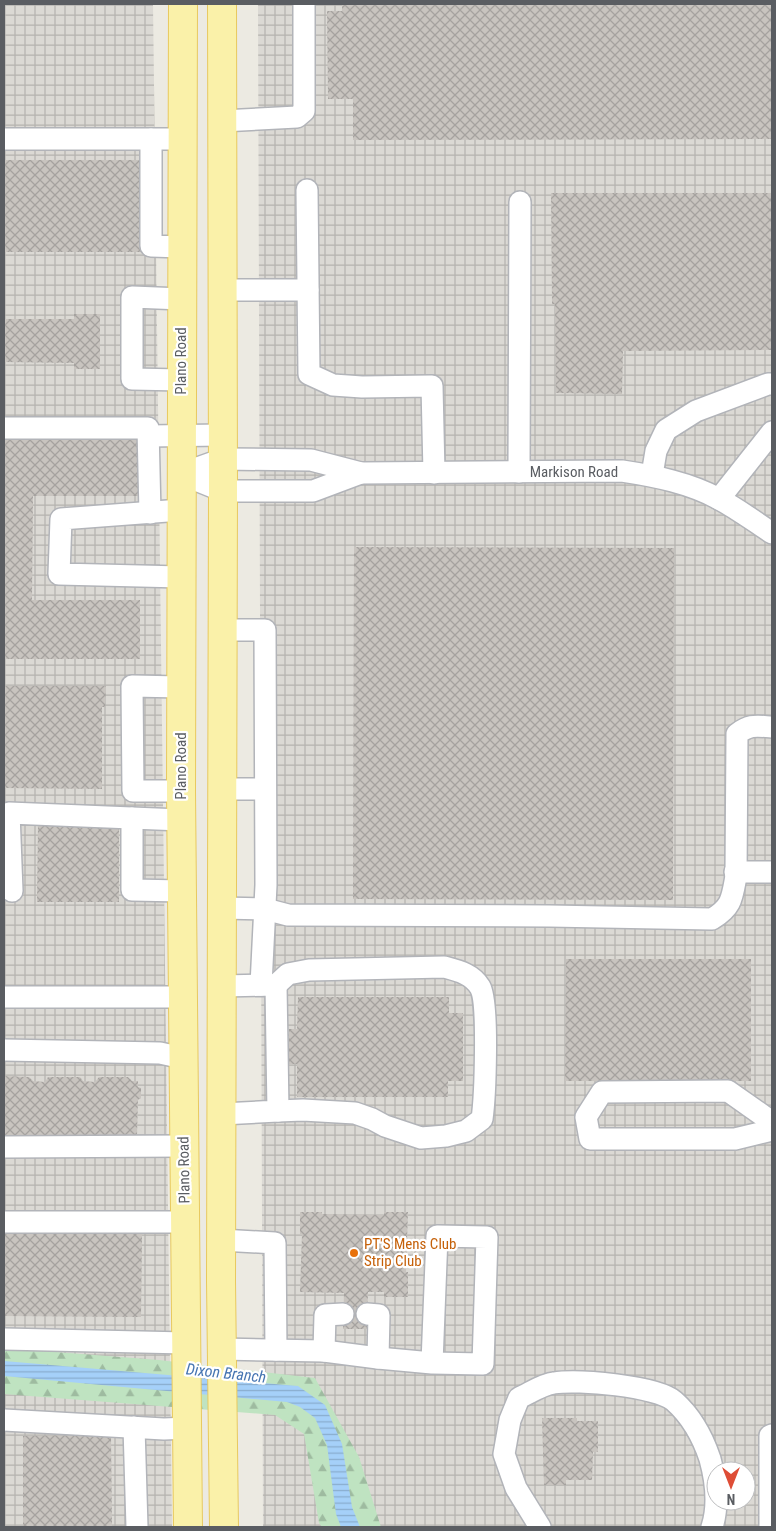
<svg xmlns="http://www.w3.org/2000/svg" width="776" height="1531" font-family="'Roboto Condensed',sans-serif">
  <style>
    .industrial { fill: url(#industrial-grid); fill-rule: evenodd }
    .forest { fill: url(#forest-firs) }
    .water { fill: url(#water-rules) }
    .building { fill: url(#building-cross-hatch) }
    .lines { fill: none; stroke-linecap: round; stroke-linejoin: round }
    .minor-casing { stroke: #b2b4b9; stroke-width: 24 }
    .major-casing { stroke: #e8c95f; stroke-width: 30 }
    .minor { stroke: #fff; stroke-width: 21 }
    .major { stroke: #faf1a9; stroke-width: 28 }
    .food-dot { fill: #e8710a; stroke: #fff; stroke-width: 2 }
    .labels { text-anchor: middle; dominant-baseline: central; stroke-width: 4.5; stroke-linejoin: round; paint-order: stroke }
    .street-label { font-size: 15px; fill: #5a5d62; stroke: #fff }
    .food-label { font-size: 15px; fill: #c56008; stroke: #fff; text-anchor: start }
    .water-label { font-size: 16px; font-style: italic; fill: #4675b2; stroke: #fff }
  </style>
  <defs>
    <pattern id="industrial-grid" width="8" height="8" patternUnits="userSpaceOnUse" patternTransform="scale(1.25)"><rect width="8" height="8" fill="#dbd9d4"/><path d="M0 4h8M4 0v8" fill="none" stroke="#b5b3af"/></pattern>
    <pattern id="forest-firs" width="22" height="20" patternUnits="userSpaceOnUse" patternTransform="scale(1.25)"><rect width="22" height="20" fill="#bfe3c1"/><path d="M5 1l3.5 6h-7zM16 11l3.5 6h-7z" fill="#9ebba0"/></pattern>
    <pattern id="water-rules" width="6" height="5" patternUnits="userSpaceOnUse" patternTransform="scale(1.25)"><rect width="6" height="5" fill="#a5d0f9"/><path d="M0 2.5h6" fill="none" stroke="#89accd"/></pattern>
    <pattern id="building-cross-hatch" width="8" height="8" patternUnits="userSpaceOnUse" patternTransform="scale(1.25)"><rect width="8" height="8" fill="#c8c4bf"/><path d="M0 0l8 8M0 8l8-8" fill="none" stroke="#a5a29f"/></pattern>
  </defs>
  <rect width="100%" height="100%" fill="#eceae2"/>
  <!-- industrial -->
  <g class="industrial">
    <polygon points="4,4 153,4 172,1527 4,1527"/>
    <path d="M258,4H772V1527H263ZM716,1471H746V1501H716Z"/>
  </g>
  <!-- forest -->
  <polygon class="forest" points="4,1348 159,1360 315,1378 359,1457 381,1527 322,1527 319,1523 304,1434 275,1415 4,1394"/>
  <!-- water -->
  <polygon class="water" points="4,1361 298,1386 325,1405 342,1444 352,1507 360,1527 341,1527 336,1514 327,1445 315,1418 300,1407 287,1402 4,1376"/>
  <!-- building -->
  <g class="building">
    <polygon points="342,4 772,4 772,139 353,140 353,99 328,99 327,11 342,11"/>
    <polygon points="4,160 143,160 144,252 4,252"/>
    <polygon points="551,193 772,193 772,350 623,351 622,394 556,393 555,304 552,304"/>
    <polygon points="74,314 100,314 100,369 74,369 74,363 4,362 4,319 74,319"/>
    <polygon points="4,437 139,437 139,496 33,496 32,600 140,600 140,659 4,659"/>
    <polygon points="354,547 674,548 673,900 353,899"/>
    <polygon points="4,686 106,686 105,707 102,707 102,789 4,788"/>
    <polygon points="38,823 119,823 119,902 37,902"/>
    <polygon points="566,959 751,959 751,1081 565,1081"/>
    <polygon points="298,997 449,997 449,1013 463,1013 463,1081 448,1081 448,1097 297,1097 297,1064 289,1064 289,1029 297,1029"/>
    <polygon points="4,1076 29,1077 33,1081 45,1082 48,1077 80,1077 83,1081 95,1082 99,1077 128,1077 132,1081 138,1081 138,1087 141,1088 141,1098 138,1100 137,1136 4,1135"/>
    <polygon points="300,1212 322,1212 322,1214 384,1215 384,1212 408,1212 406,1272 408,1272 408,1297 384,1297 384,1292 368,1292 367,1329 343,1329 344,1293 300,1292 302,1234 300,1234"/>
    <polygon points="4,1233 142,1234 141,1317 4,1316"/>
    <polygon points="542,1418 577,1418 577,1421 598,1421 598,1452 593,1452 592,1480 566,1480 566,1485 544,1485"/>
    <polygon points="111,1435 112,1527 23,1527 23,1436"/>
  </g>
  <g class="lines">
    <defs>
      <g id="minor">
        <polyline points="222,121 297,117 304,111 304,4"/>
        <polyline points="4,139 182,139"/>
        <polyline points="151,139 151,246 182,247"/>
        <polyline points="307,190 309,374 333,385 362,387 432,386 434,473"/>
        <polyline points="223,290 308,290"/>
        <polyline points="181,380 132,379 132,297 182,299"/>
        <polyline points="4,428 148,428 150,513"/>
        <polyline points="148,436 223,435"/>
        <polyline points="519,472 520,202"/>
        <path d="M181,474L223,459L311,460L361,473L622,471C655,476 690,483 719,499C738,509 755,522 772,533"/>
        <polyline points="181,474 223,491 313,491 361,473"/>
        <polyline points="652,475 656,451 666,430 696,411 768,384 772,384"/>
        <polyline points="719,499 772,432"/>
        <polyline points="181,510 61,519 59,574 181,577"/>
        <polyline points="223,630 265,630 266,885 261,985"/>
        <polyline points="222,789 265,789"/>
        <polyline points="181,791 133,791 132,686 181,687"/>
        <polyline points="132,818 132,890 182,891"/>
        <polyline points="735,872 772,872"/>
        <polyline points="12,891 9,813 181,820"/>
        <path d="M222,908L265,909L288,915L549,916L712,919C732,907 732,898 736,876L737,734C750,724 756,726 772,727"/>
        <path d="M276,985L288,974L309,970L444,967C459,971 472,974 480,987C489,1002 485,1098 482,1119L466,1131L446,1136L421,1138L385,1126L372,1119L355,1113L303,1110L278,1111"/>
        <polyline points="4,997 183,997"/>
        <polyline points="4,1050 160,1053 183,1058"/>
        <polyline points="222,1114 278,1111 276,985 222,986"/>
        <polyline points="772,1122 728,1091 602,1092 586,1117 590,1139 735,1139 772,1130"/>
        <polyline points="4,1147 184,1146"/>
        <polyline points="4,1222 185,1222"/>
        <polyline points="221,1240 275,1243 276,1350"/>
        <polyline points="367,1314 379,1315 378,1358"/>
        <polyline points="4,1339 186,1343"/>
        <polyline points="222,1349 324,1351 378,1358 432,1363 483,1364 487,1237 437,1236 432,1363"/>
        <polyline points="324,1351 325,1315 343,1314"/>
        <polyline points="4,1420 164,1429 187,1428"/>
        <polyline points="134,1427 137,1527"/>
        <path d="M540,1527L516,1488L504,1454L510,1420L519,1398C530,1393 543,1384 554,1383C577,1379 657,1386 674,1401C691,1416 703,1438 710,1459C716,1481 719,1505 712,1527"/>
        <polyline points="770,1527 770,1436 772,1435"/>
      </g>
      <g id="major">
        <polyline points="183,4 181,791 188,1527"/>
        <polyline points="222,4 223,491 221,1281 224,1527"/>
      </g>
    </defs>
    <!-- minor casing -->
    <use href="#minor" class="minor-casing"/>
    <!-- major casing -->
    <use href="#major" class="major-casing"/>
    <!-- minor -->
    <use href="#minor" class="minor"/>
    <!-- major -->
    <use href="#major" class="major"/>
  </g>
  <!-- markers -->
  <circle class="food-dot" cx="354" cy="1253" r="5"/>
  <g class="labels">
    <!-- street labels -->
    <g class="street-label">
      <text transform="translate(181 361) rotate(-90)">Plano Road</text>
      <text x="574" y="472">Markison Road</text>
      <text transform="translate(181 766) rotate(-90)">Plano Road</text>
      <text transform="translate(184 1170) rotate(-91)">Plano Road</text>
    </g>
    <!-- food labels -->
    <g class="food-label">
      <text x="364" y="1244">PT'S Mens Club<tspan x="364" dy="17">Strip Club</tspan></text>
    </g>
    <!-- water labels -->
    <g class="water-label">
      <text transform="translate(226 1373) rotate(6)">Dixon Branch</text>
    </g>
  </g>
  <!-- border -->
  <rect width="776" height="1531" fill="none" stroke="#5a5d62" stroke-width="10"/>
  <!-- north arrow -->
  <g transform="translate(731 1486) rotate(180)"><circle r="24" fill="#ffffff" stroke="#bdbec0"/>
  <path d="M0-4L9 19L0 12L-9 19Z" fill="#de4d36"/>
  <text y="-8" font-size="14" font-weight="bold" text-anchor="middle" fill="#5a5d62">N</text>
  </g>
</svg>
